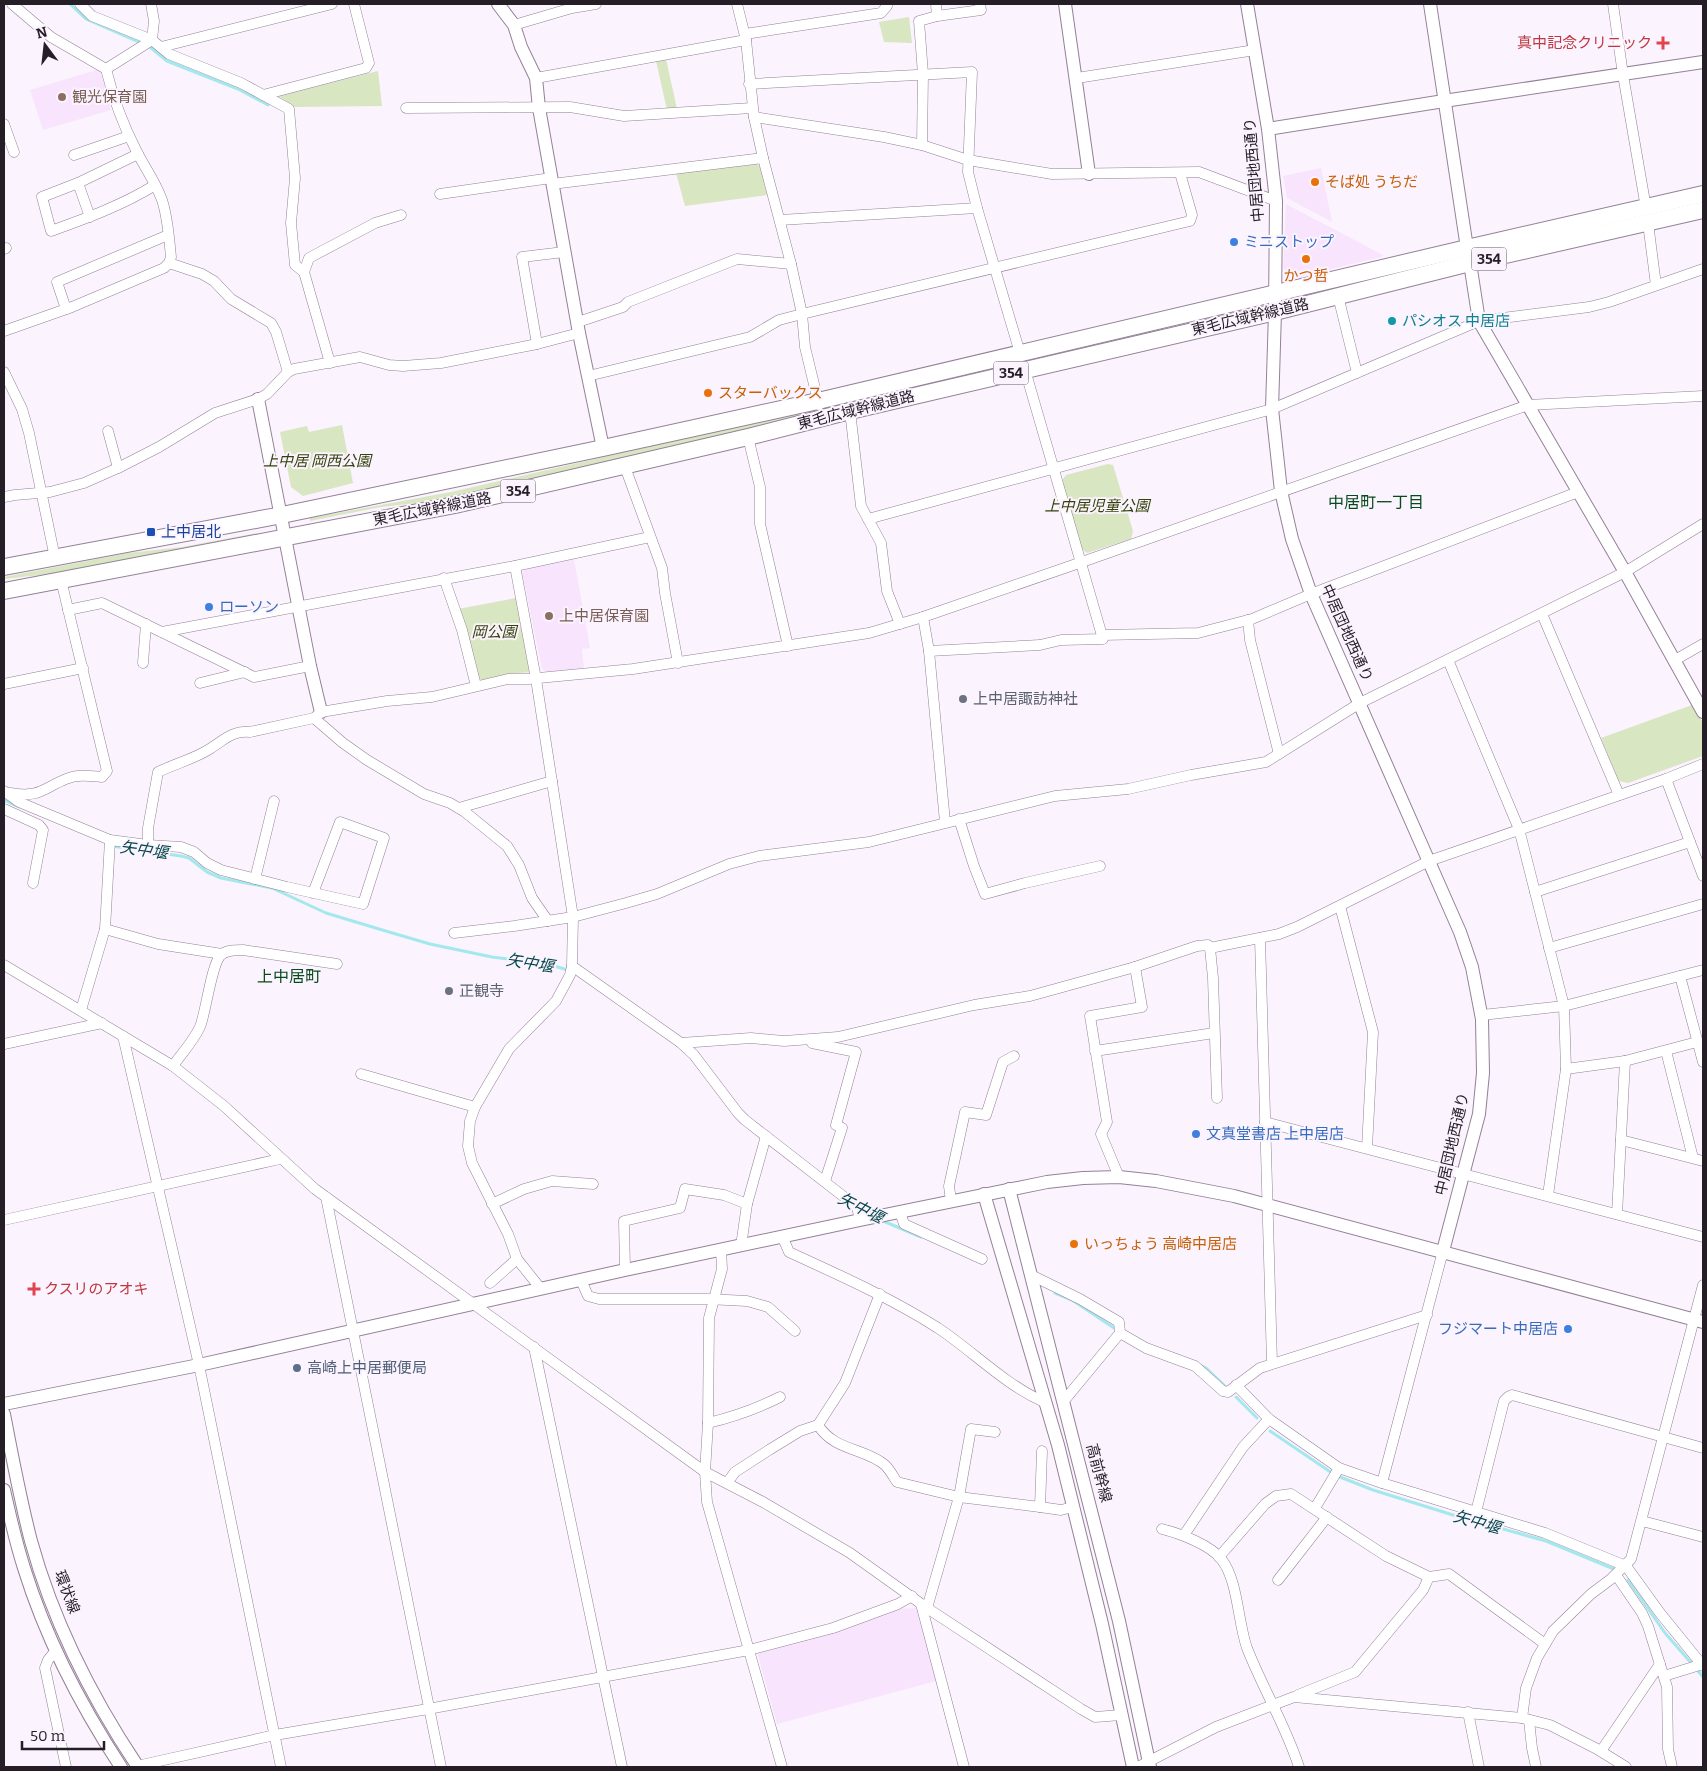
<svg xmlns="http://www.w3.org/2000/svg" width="1707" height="1771" font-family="Bitter,'Noto Sans JP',serif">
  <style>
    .built { fill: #f9e4fe }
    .green { fill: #d9e6c2 }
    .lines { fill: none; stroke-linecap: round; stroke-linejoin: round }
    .stream { stroke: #a3e8ed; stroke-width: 3 }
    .minor-casing { stroke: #948198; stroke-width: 11 }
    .tertiary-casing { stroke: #948198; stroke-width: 14 }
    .trunk-casing { stroke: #948198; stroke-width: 18 }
    .minor { stroke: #fff; stroke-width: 10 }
    .tertiary { stroke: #fff; stroke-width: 12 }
    .trunk { stroke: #fff; stroke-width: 16 }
    .health-dot { fill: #e0444e; stroke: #fbf3fd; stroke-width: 2 }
    .education-dot { fill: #8d6e63; stroke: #fbf3fd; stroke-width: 2 }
    .food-dot { fill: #e8710a; stroke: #fbf3fd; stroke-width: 2 }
    .shop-dot { fill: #3f7fe0; stroke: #fbf3fd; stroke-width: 2 }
    .culture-dot { fill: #0f9aa8; stroke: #fbf3fd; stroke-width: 2 }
    .transit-dot { fill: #1a4fb4; stroke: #fbf3fd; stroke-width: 2 }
    .worship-dot { fill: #6b7280; stroke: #fbf3fd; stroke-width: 2 }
    .service-dot { fill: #5c6f8a; stroke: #fbf3fd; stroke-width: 2 }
    .labels { text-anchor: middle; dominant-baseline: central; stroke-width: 4; stroke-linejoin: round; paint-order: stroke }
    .shield { fill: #fbf3fd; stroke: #665e67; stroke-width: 1 }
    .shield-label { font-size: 14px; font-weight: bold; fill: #261e27 }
    .health-label { font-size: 15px; fill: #be3a42; stroke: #fbf3fd; text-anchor: end }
    .education-label { font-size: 15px; fill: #785e54; stroke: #fbf3fd; text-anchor: start }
    .street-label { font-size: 15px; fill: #261e27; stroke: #fbf3fd }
    .food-label { font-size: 15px; fill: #c56008; stroke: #fbf3fd; text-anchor: start }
    .shop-label { font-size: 15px; fill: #366cbe; stroke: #fbf3fd; text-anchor: start }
    .culture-label { font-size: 15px; fill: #0d838f; stroke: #fbf3fd; text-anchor: start }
    .park-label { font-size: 15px; font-style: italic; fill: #34430b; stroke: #fbf3fd }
    .transit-label { font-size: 15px; fill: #164399; stroke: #fbf3fd; text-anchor: start }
    .worship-label { font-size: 15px; fill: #5b616d; stroke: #fbf3fd; text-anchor: start }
    .service-label { font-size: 15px; fill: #4e5e75; stroke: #fbf3fd; text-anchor: start }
    .neighbourhood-label { font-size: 16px; fill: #074b1c; stroke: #fbf3fd }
    .water-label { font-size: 16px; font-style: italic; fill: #06474c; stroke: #fbf3fd }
  </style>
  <rect width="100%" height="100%" fill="#fbf3fd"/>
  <!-- built -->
  <g class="built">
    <polygon points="100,69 111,110 43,130 30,90"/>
    <polygon points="1321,168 1332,222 1287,198 1283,176"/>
    <polygon points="1286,204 1383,255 1381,257 1296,278 1283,268"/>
    <polygon points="574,559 590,648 582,649 584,669 547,672 542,669 522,572 525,569"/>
    <polygon points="916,1608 936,1681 777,1724 757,1652 837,1632 898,1609"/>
  </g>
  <!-- green -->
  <g class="green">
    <polygon points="909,17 912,43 884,42 879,22"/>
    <polygon points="666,59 677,109 667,110 656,61"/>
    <polygon points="378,71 382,106 294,107 278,96"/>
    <polygon points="757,164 760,167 767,195 685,206 676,173"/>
    <polygon points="1249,310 1017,366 1016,359 1121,334 1171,328"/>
    <polygon points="1007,362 1009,368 931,385 892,390"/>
    <polygon points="800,412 802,418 437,501 381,507 310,521 310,518 451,492"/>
    <polygon points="342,425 353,483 303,496 291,487 280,432 307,426 309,432"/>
    <polygon points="1108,464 1113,465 1133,531 1131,539 1087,553 1081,548 1061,482 1066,475"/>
    <polygon points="258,533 259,536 58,573 4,579 4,577 128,553 182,547"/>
    <polygon points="516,598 532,672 508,674 481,680 477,676 458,609"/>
    <polygon points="1692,705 1703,723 1703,756 1628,783 1619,781 1601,738"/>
  </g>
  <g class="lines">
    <!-- stream -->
    <g class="stream">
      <polyline points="70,4 86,19 150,47 167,61 238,89 268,105"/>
      <polyline points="4,800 19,807"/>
      <polyline points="112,846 181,856 189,858 207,872 221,878 272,888 326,913 389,932 430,944 492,957 547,964 568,970"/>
      <polyline points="883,1221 921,1237"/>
      <polyline points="1055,1293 1072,1300 1114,1328"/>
      <polyline points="1200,1365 1206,1368 1227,1388"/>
      <polyline points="1236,1397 1257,1418"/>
      <polyline points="1270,1431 1332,1473"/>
      <polyline points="1340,1477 1373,1490 1453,1515 1546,1541 1614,1569"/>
      <polyline points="1628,1580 1665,1633 1692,1664"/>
      <polyline points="1698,1671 1703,1677"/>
    </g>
    <defs>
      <g id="minor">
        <polyline points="12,4 51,37 106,69"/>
        <polyline points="80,4 92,16 152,40 169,54 241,83 289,109 295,178 291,223 295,265 304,272 330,363"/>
        <polyline points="737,4 746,40 754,117 763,158 791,264 802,314 805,347 819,405"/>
        <polyline points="936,4 937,16"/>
        <polyline points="1613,4 1623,75 1646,208"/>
        <polyline points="514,25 572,8 596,4"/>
        <polyline points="745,34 881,13 887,6 886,4"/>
        <polyline points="161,47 332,4"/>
        <polyline points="536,78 746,40"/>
        <polyline points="1077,78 1255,50"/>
        <polyline points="749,84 972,72 968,172 977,208 1020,353"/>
        <polyline points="263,95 366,68 369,63 354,4"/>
        <polyline points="406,108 570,107 624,116 752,108"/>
        <polyline points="754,117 884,137 922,145 968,160 1052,174 1199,172 1276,201"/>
        <polyline points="4,124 14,152"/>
        <polyline points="922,145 923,74 919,21 937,16 981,10 980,4"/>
        <path d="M138,154L78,183L42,197L51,231C87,218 123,205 155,185"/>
        <polyline points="74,155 129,136"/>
        <polyline points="78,183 90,217"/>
        <polyline points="552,184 763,158"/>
        <polyline points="440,194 551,178"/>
        <polyline points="780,220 977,208"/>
        <polyline points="1648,223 1656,285"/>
        <polyline points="4,249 6,248"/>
        <polyline points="169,263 202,274 214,281 231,299 271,323 276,332 288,372"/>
        <polyline points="304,272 309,258 375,223 401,215"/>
        <polyline points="1338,296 1357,373"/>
        <polyline points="66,309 57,282 168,235"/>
        <polyline points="578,322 623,307 628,302 737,259 791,264"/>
        <path d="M4,331L72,307L164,268L169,263L171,257C169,238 168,218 162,200C156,183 145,168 137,152C123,125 113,98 106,69L152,40L154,21L151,4"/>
        <polyline points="537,344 522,257 564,252"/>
        <polyline points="4,372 22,409 29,433 55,558"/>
        <polyline points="588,376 750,337 779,320 802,314 1190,221 1192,215 1180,173"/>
        <polyline points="850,411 861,506 881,543 887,591 900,624"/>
        <polyline points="108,431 118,468"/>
        <polyline points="748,437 760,487 760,524 788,646"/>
        <polyline points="625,467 662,568 665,593 678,663"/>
        <polyline points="4,497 15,495 50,492 84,483 118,468 159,447 215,413 258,399 267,394 288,372 294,369 360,357 389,365 403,366 441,363 537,344 579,333"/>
        <polyline points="868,519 1272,409 1479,321 1589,307 1609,302 1703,269"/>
        <polyline points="515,566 536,679 573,917 572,966 570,975 556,1001 509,1049 475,1107 470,1121 468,1146 472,1163 508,1234 517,1259 541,1289"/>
        <polyline points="444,578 462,630 476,686"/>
        <polyline points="68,610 102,603 254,677 310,666"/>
        <polyline points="1542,614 1619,795"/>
        <polyline points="923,617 929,651 945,822"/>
        <polyline points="1248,620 1250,640 1279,754"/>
        <polyline points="162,632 515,566 650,537"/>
        <polyline points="1102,635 1198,633 1252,619 1311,594 1578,492"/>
        <polyline points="929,651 1040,645 1061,640 1103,639 1025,370"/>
        <polyline points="1448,660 1519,829 1564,1006 1566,1069 1548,1195"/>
        <polyline points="1675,660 1703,644"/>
        <polyline points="143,663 146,624"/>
        <polyline points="200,683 245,672"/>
        <polyline points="4,684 83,668"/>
        <polyline points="314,718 343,743 367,760 424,794 450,803 465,812 507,846 519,865 532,898 548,921"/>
        <polyline points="1666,779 1703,876"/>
        <path d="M4,791L19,802L110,840L148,845V828L158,772C175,764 193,759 208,750C223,741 232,730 250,732L314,718L321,712L387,701L432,697L508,679H528L633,669L869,633L923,617L1082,562L1528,405L1703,396"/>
        <path d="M10,793C39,798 42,789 66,779C78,774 90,776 102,777L107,771L61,580"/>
        <polyline points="459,808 552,781"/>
        <polyline points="4,809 39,825 43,830 33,883"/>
        <polyline points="959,819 974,866 985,894 1025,883 1100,866"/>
        <polyline points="148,845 181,847 194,852 207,863 221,870 287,887 363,904 384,838 340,822 313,893"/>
        <polyline points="255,879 274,801"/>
        <polyline points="1535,892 1690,842"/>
        <polyline points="1340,906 1373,1032 1367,1148"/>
        <polyline points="105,929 158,944 222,954"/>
        <polyline points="454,933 514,926 573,917 626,903 657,894 729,864 759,856 869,842 1055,796 1128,789 1191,775 1266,762 1360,703 1625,572 1703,524"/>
        <polyline points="1260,938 1272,1363"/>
        <polyline points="1549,948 1703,904"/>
        <polyline points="4,965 173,1066 224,1106 315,1189 705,1472 763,1502 850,1553 927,1608 1081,1709 1095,1717 1121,1715"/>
        <polyline points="572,966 681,1043 694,1055 738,1113 745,1120 857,1207 860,1220"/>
        <polyline points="1680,976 1703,1062"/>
        <polyline points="81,1010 105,929 110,840"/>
        <polyline points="1482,1015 1564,1006 1703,970"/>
        <polyline points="123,1036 199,1365 281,1767"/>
        <polyline points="681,1043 751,1038 784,1041 838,1037 974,1005 1030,996 1135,967 1197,946 1208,945 1210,948"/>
        <polyline points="812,1043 856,1052 836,1125 842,1128 825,1181"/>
        <polyline points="4,1044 102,1023"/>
        <polyline points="1095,1051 1214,1033"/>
        <polyline points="1666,1051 1693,1158"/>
        <path d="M173,1066C181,1054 197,1037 201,1024C206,1009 212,965 220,956C225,950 235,950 243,950L337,964"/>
        <polyline points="1566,1069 1625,1061 1697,1042"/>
        <polyline points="361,1074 475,1107"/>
        <polyline points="1217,1098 1213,978 1210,948 1279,934 1297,927 1429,861 1666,779 1703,764"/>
        <polyline points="1265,1122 1703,1237"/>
        <polyline points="1621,1140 1703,1161"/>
        <polyline points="1119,1177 1101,1134 1107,1122 1090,1016 1142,1007 1135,967"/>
        <polyline points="326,1197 441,1767"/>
        <polyline points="951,1201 949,1186 965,1112 986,1115 1003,1062 1014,1056"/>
        <polyline points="492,1204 524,1189 552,1181 593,1184"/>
        <polyline points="900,1212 904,1224 982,1259"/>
        <polyline points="1617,1214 1625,1061"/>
        <polyline points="4,1220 280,1159"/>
        <path d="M782,1236L789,1252C841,1276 889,1297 938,1328C974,1352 1004,1384 1044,1402"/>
        <polyline points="741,1246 747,1204 766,1136"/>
        <polyline points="721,1250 722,1269 709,1318 708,1423 705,1472 707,1502 782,1767"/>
        <polyline points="625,1270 624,1221 680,1208 685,1189 724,1195 747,1204"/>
        <polyline points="1031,1275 1080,1299 1119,1322 1120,1333 1063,1402"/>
        <polyline points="581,1280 588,1296 599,1299 707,1299 747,1301 768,1307 795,1331"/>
        <polyline points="490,1283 517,1259"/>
        <polyline points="1120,1333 1146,1348 1195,1366 1223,1391 1228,1392 1260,1368 1427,1315"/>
        <polyline points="534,1347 622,1767"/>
        <polyline points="1236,1385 1269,1419 1339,1468 1382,1483 1545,1533 1626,1566 1660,1613 1703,1666"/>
        <path d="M708,1423C733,1417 756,1409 780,1397"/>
        <path d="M818,1425C834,1451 865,1448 885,1465C890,1470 893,1476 897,1482L959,1497L1040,1507L1042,1451"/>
        <polyline points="727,1483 735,1472 769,1450 800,1431 818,1425 845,1383 880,1294"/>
        <polyline points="1382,1483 1443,1251"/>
        <polyline points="1040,1507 1061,1510 1073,1507"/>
        <polyline points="1315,1508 1339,1468"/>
        <polyline points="1476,1512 1504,1401 1508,1397 1512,1395 1703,1448"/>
        <polyline points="1642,1521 1703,1537"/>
        <path d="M1162,1529C1181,1534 1211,1545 1222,1560C1238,1581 1238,1623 1247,1648C1263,1689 1286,1726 1299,1767"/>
        <polyline points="1184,1535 1243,1447 1269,1419"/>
        <polyline points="1219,1557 1265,1504 1276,1496 1291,1494 1386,1556 1429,1577"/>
        <polyline points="1616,1575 1642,1613 1648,1626 1667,1687 1668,1749 1672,1767"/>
        <polyline points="1278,1580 1327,1517"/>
        <polyline points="921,1604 964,1767"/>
        <polyline points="927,1608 959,1497 971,1429 995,1432"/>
        <polyline points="56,1650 48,1660 45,1668 66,1767"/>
        <polyline points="1664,1676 1703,1664"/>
        <polyline points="1298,1695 1355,1672 1423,1590 1429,1577 1449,1574 1545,1644"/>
        <polyline points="1468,1712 1479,1767"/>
        <polyline points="1522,1718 1526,1688 1537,1658 1553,1631 1591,1594 1611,1579 1631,1559 1703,1285"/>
        <polyline points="1529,1720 1532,1748 1536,1767"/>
        <polyline points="1601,1751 1660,1664"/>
        <polyline points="137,1766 275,1735 428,1709 749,1650 833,1628 898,1604 912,1596"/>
        <polyline points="1138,1767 1216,1727 1294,1697 1522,1718 1550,1725 1597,1749 1626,1767"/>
      </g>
      <g id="tertiary">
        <polyline points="498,4 514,25 521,47 536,78 539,108 579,333 603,448"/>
        <polyline points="1065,4 1089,174"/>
        <polyline points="1247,4 1268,129 1276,201 1275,312 1272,409 1281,491 1292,539 1311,594 1460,932 1472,967 1482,1019 1483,1073 1479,1114 1443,1251"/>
        <polyline points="1430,4 1467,248"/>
        <polyline points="1268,129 1444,101 1703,62"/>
        <polyline points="1470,263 1479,321 1625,572 1703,712"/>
        <polyline points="258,399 310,666 321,712"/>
        <polyline points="1009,1189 1119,1621 1150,1767"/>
        <polyline points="984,1194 1058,1445 1102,1624 1133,1767"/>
        <polyline points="4,1404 199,1365 625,1270 860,1220 1047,1182 1083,1178 1119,1177 1156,1181 1234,1196 1703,1322"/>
        <path d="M4,1414C12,1456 20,1499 31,1541C53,1621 92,1698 138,1767"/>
        <path d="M4,1490C10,1517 16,1543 24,1568C46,1639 81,1706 121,1767"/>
      </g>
      <g id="trunk">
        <polyline points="4,567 282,515 603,448 818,401 1467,248 1703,194"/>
        <polyline points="4,591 455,505 748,437 850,411 1275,312 1470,263 1703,210"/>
      </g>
    </defs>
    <!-- minor casing -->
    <use href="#minor" class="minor-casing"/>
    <!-- tertiary casing -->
    <use href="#tertiary" class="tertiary-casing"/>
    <!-- trunk casing -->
    <use href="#trunk" class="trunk-casing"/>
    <!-- minor -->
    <use href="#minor" class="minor"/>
    <!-- tertiary -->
    <use href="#tertiary" class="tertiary"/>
    <!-- trunk -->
    <use href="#trunk" class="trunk"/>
  </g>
  <!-- markers -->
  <g class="health-dot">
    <path d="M1660.5 35.5h5v5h5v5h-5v5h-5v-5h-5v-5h5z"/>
    <path d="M31.5 1281.5h5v5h5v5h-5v5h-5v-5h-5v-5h5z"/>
  </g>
  <g class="education-dot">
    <circle cx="62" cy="97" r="5"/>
    <circle cx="549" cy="616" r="5"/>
  </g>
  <g class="food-dot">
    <circle cx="1315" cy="182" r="5"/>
    <circle cx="1306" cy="259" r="5"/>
    <circle cx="708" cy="393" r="5"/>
    <circle cx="1074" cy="1244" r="5"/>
  </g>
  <g class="shop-dot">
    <circle cx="1234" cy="242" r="5"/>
    <circle cx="209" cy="607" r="5"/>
    <circle cx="1196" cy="1134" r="5"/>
    <circle cx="1568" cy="1329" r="5"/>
  </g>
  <circle class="culture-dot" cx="1392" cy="321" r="5"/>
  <rect class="transit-dot" x="146" y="527" width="10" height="10" rx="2.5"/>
  <g class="worship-dot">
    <circle cx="963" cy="699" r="5"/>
    <circle cx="449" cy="991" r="5"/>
  </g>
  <circle class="service-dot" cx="297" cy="1368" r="5"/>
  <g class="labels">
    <!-- shield labels -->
    <g class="shield">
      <rect x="1471.5" y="247.5" width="35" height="23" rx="4"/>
      <rect x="993.5" y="361.5" width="35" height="23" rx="4"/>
      <rect x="500.5" y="479.5" width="35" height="23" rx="4"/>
    </g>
    <g class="shield-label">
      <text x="1489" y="259">354</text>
      <text x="1011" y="373">354</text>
      <text x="518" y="491">354</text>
    </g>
    <!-- health labels -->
    <g class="health-label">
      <text x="1652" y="43">真中記念クリニック</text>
      <text x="44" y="1289" text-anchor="start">クスリのアオキ</text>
    </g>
    <!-- education labels -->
    <g class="education-label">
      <text x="72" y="97">観光保育園</text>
      <text x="559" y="616">上中居保育園</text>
    </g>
    <!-- street labels -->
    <g class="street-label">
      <text transform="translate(1254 170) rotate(-95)">中居団地西通り</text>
      <text transform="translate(1250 317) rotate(-13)">東毛広域幹線道路</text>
      <text transform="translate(856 410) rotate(-14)">東毛広域幹線道路</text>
      <text transform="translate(432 509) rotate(-11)">東毛広域幹線道路</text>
      <text transform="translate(1347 633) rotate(66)">中居団地西通り</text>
      <text transform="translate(1452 1144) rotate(-77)">中居団地西通り</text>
      <text transform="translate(1099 1473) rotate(75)">高前幹線</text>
      <text transform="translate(67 1592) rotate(69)">環状線</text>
    </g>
    <!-- food labels -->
    <g class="food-label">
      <text x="1325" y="182">そば処 うちだ</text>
      <text x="1306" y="276" text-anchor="middle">かつ哲</text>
      <text x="718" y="393">スターバックス</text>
      <text x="1084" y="1244">いっちょう 高崎中居店</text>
    </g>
    <!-- shop labels -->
    <g class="shop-label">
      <text x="1244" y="242">ミニストップ</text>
      <text x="219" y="607">ローソン</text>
      <text x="1206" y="1134">文真堂書店 上中居店</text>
      <text x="1558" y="1329" text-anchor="end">フジマート中居店</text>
    </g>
    <!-- culture labels -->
    <g class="culture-label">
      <text x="1402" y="321">パシオス 中居店</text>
    </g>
    <!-- park labels -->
    <g class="park-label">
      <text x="317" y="461">上中居 岡西公園</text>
      <text x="1097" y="506">上中居児童公園</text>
      <text x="494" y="632">岡公園</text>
    </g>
    <!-- transit labels -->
    <g class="transit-label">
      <text x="161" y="532">上中居北</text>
    </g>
    <!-- worship labels -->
    <g class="worship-label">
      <text x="973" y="699">上中居諏訪神社</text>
      <text x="459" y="991">正観寺</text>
    </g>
    <!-- service labels -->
    <g class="service-label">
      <text x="307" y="1368">高崎上中居郵便局</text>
    </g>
    <!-- neighbourhood labels -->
    <g class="neighbourhood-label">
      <text x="1376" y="502">中居町一丁目</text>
      <text x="289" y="976">上中居町</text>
    </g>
    <!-- water labels -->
    <g class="water-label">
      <text transform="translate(144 850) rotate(8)">矢中堰</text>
      <text transform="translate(530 963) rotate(9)">矢中堰</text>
      <text transform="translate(861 1208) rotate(27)">矢中堰</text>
      <text transform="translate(1477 1522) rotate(16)">矢中堰</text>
    </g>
  </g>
  <!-- border -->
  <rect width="1707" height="1771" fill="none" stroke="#261e27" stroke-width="10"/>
  <!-- north arrow -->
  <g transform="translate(45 45) rotate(345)" stroke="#fbf3fd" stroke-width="4" paint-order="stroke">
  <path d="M0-4L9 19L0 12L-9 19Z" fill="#261e27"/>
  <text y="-8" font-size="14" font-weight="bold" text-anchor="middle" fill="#261e27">N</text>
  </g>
  <!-- scale -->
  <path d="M22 1741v8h82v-8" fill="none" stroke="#261e27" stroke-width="2.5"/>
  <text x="30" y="1741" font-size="15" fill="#261e27" stroke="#fbf3fd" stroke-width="4" paint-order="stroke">50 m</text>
</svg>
